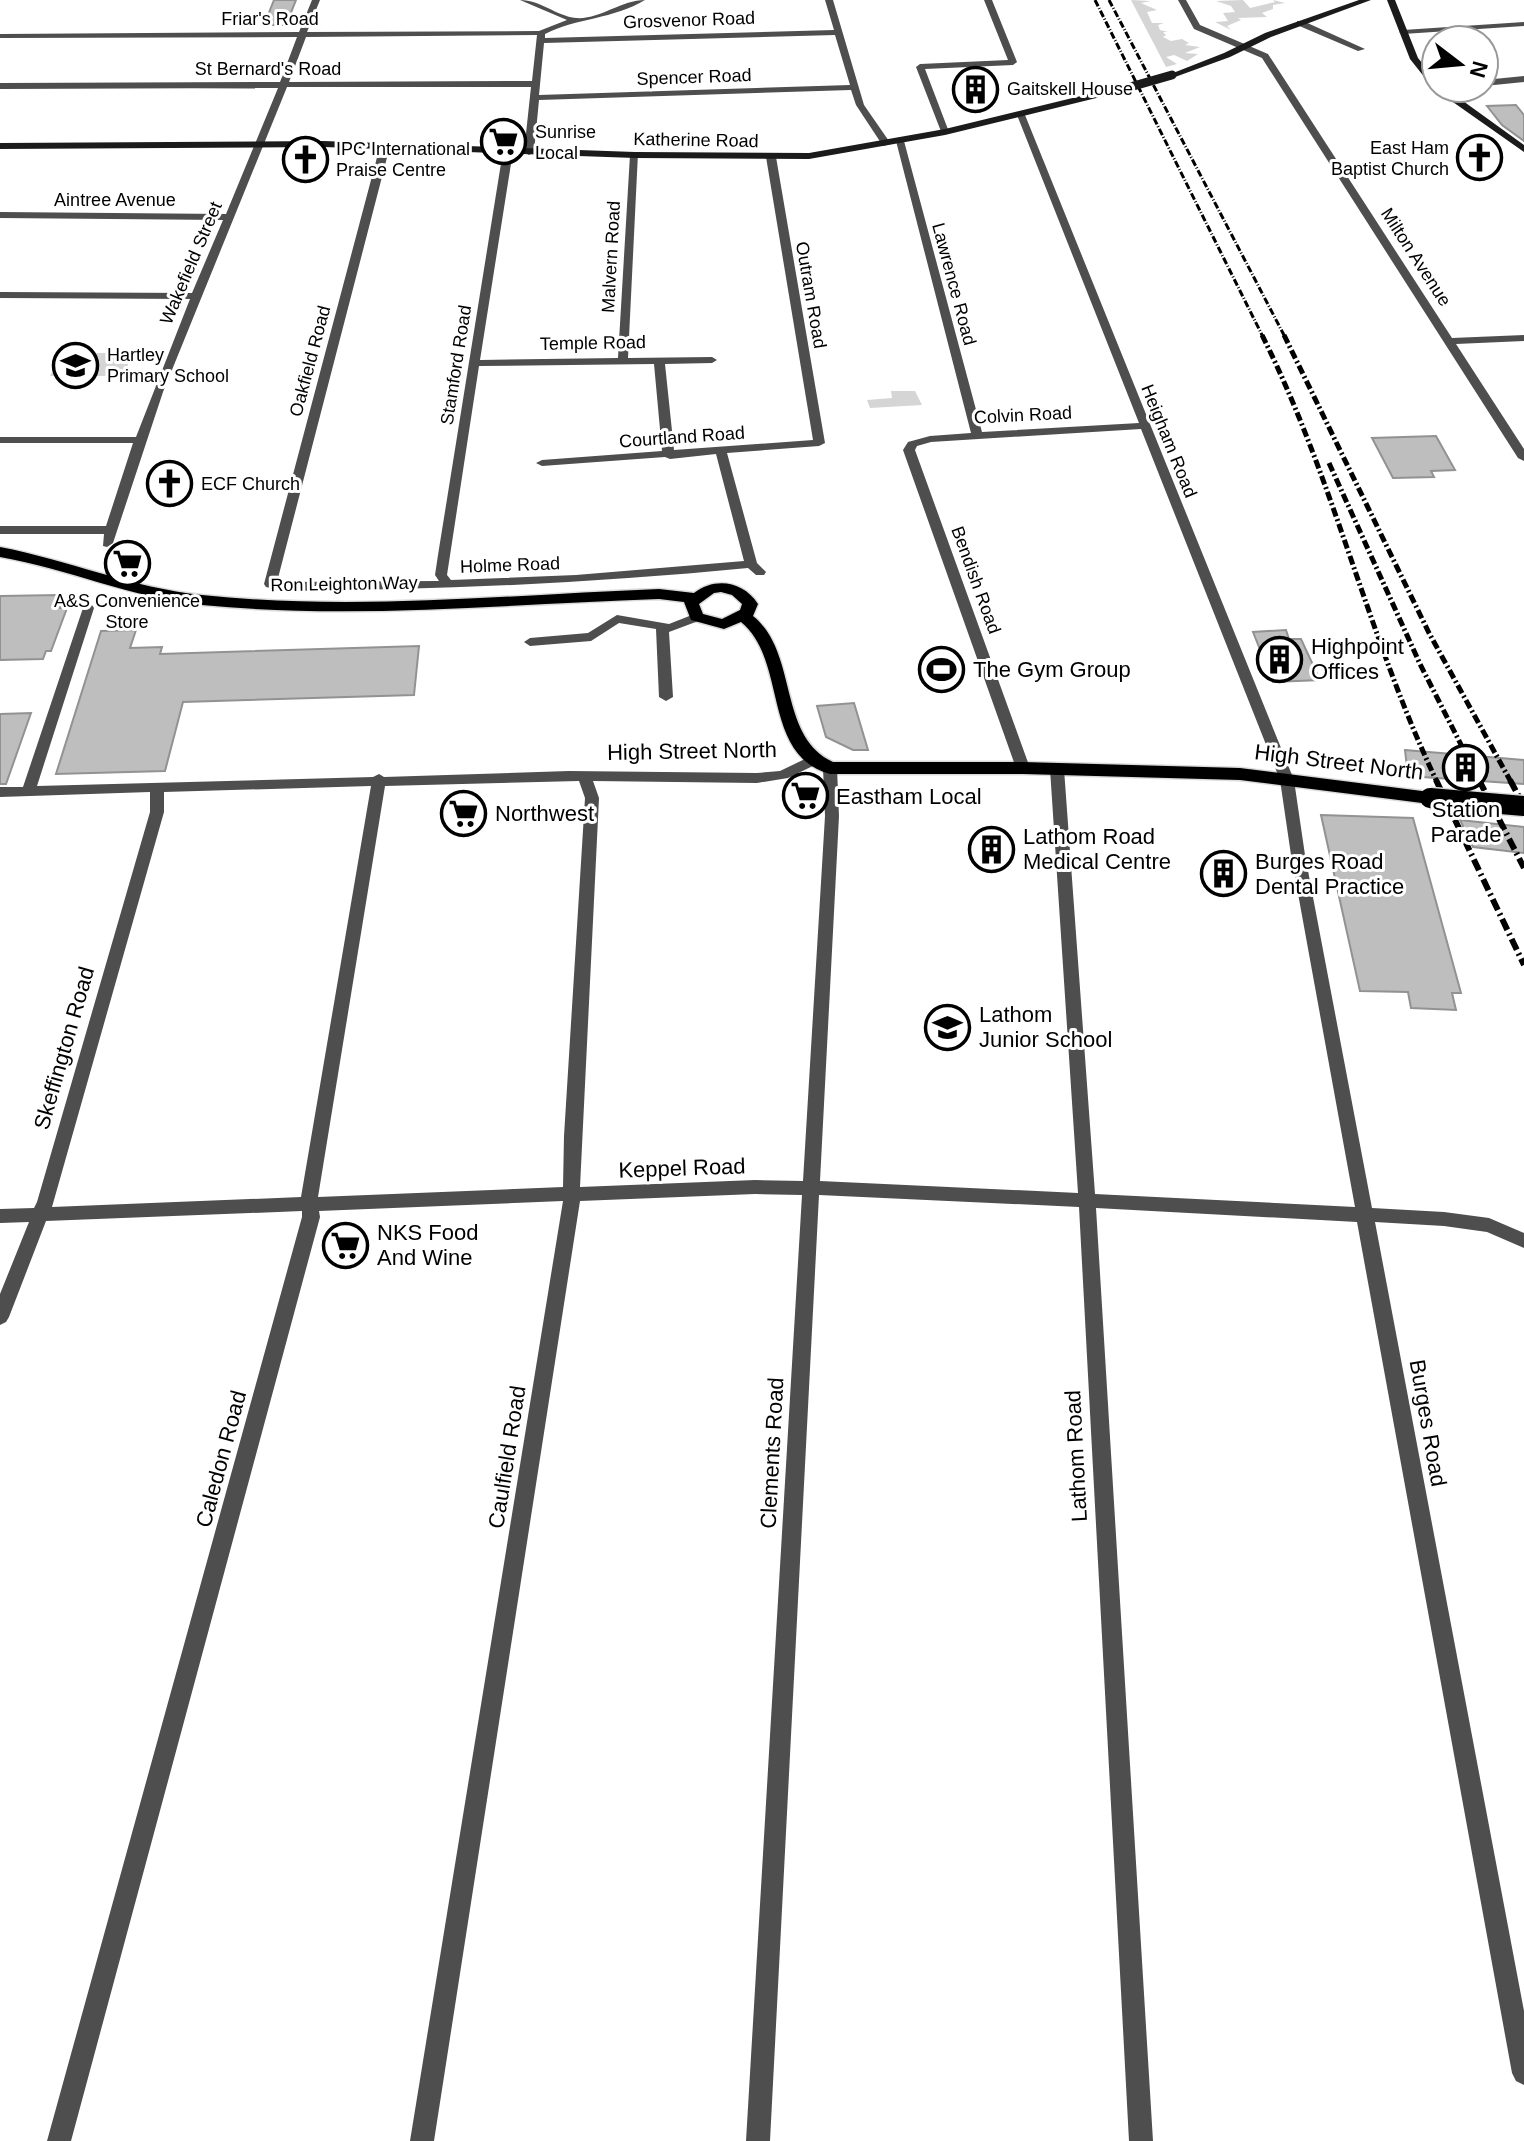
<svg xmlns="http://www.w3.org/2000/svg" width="1524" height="2141" font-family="Helvetica,sans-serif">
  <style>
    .green { fill: #d5d5d5 }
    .building { fill: #bebebe; stroke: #929292; stroke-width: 2 }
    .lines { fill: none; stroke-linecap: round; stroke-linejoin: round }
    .primary-casing { stroke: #dbdbdb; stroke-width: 3 }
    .street { fill: #4e4e4e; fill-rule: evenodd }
    .secondary { fill: #1b1b1b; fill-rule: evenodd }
    .primary { fill: #000; fill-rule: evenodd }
    .rail-far2 { stroke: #000; stroke-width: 3; stroke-dasharray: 7 2 1 2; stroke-linecap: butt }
    .rail-far1 { stroke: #000; stroke-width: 5; stroke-dasharray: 9 3 2 3; stroke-linecap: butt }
    .rail { stroke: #000; stroke-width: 6; stroke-dasharray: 12 4 2 4; stroke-linecap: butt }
    .primary-bridge-casing { stroke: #dbdbdb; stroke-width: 23; stroke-linecap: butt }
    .secondary-bridge { stroke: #1b1b1b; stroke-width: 9 }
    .primary-bridge { stroke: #000; stroke-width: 20 }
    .labels { text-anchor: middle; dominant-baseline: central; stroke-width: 6; stroke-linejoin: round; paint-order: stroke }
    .far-street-label { font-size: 18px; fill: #000; stroke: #fff }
    .far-poi-label { font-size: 18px; fill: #000; stroke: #fff; text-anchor: start }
    .poi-label { font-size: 22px; fill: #000; stroke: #fff; text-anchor: start }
    .street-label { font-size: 22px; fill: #000; stroke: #fff }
  </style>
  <rect width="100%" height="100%" fill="#fff"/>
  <!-- green -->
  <g class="green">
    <polygon points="1131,0 1151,1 1141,3 1157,10 1147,12 1152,23 1164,23 1158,25 1160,30 1168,32 1163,32 1166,35 1163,37 1171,41 1182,39 1189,43 1185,45 1200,47 1185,53 1198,54 1187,61 1174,55 1166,57 1177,64 1166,67"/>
    <polygon points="1243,0 1250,8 1275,2 1273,0 1285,3 1273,5 1273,9 1262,13 1267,17 1238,18 1241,20 1227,26 1231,30 1215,22 1228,21 1223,13 1235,12 1231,6 1216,1"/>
    <polygon points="61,353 133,353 123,376 50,376"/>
    <polygon points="891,391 915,391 922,405 870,408 867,400 892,398"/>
  </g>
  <!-- building -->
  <g class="building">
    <polygon points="274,0 296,0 286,25 264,25"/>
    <polygon points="1516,105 1524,115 1524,141 1502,125 1487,106"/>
    <polygon points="1436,436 1455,470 1431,471 1434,477 1393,478 1372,438"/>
    <polygon points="60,595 60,608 67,608 51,651 46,651 43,659 0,660 0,596"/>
    <polygon points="136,630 130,648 162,647 160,654 419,646 414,695 183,702 165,771 56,774 101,631"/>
    <polygon points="1286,630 1289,639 1301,639 1320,680 1273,682 1253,632"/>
    <polygon points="854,703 868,750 853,750 826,737 817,706"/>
    <polygon points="31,713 6,784 0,784 0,714"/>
    <polygon points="1405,750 1524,760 1524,784 1408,776"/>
    <polygon points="1321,815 1413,818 1461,993 1452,993 1456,1010 1411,1008 1408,992 1360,991"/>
    <polygon points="1460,820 1524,827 1524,853 1473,847"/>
  </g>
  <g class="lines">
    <defs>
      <path id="primary" d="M0,547C68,560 133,588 202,595C354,611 507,595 659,589L694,593C715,577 743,581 758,604L753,616C799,653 777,736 833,762H1023L1240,768L1430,792L1439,798L1430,804L1240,780L1023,774H830C761,755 788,660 741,622L724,629L691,620L684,602L659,599C507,604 353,620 202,605C133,598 68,569 0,557ZM721,592L732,595L742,604L740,610L722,619L703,614L699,604L714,593Z"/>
    </defs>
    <!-- primary casing -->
    <use href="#primary" class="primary-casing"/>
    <!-- street -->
    <g class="street">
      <path d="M312,0H320L307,32L539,31L567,20L520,0C541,0 556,16 576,18C599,20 621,0 645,0C614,19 576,18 545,34V38L834,30L825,0H833L864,105L891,144L883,146L856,105L851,90L539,100L534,152L529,155L524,152L531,87H287L163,392L113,543L107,547L103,546L104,534H0V526H106L133,443H0V437H136L190,299L0,298V292L192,293L223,220L0,218V212L226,214L278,88L0,89V83L280,82L297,37L0,38V34L299,32ZM537,35L532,81L289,82L306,37ZM835,35L850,85L539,95L544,43Z"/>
      <polygon points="984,0 992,0 1017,62 1013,65 925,69 949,132 942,134 916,67 920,64 1008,60"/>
      <polygon points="1178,0 1186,0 1200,25 1268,54 1452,338 1524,335 1524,341 1456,344 1524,449 1524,461 1518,458 1262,58 1194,29"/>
      <polygon points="1297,21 1303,21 1365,49 1358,51 1297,25"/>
      <polygon points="1524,22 1524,26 1403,34 1399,32 1403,30"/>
      <polygon points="1524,76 1524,82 1484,86 1484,80"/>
      <path d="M1021,112L1025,115L1294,780L1305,855L1372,1208L1444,1212L1489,1218L1524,1233V1248L1487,1232L1444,1226L1375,1222L1524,2011V2085L1516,2081L1512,2073L1357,1222L1096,1208L1153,2141H1129L1079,1207L819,1195L770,2141H746L802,1195L755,1194L580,1201L434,2141H410L563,1201L319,1211L320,1217L71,2141H47L302,1217V1211L46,1221L9,1317L6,1322L0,1325V1294L29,1222L0,1223V1209L34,1208L37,1202L150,812V792L0,797V787H23L84,605H92L94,608L37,786L373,777L379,774L384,777L569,771L757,773L780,771L807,758H817L819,761L817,764L788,778L757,783L593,781L599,798L580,1187L755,1180L803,1181L825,816L823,768L830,763L837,768L839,816L820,1181L1078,1193L1050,769L1057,764L1064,769L1095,1194L1355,1207L1291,855L1280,780L1141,429L931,442L917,446L915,450L1030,768L1023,773L1016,768L903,450L908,442L930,436L971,433L896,141L900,138L904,141L982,432L1139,423L1017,115ZM579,781L585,798L564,1136L563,1187L318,1197L385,786ZM371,786L301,1197L52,1207L164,812V792Z"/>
      <path d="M385,143L390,146L277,582L439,581L435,575L438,555L503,151L508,148L513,151L480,360L618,358L630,155L638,153L628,358L712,357L717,360L712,363L665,364L674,450L813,440L766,157L771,154L776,157L825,443L819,446L727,453L757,563L766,572L764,575H756L748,568C594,583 439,590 284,591L266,587L264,584L380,146ZM654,364L662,451L542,460L536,463L542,466L665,457L670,459L716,454L744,561L576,575L451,580L447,575L479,366Z"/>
      <polygon points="697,613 703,617 701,620 669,632 673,697 666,701 659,697 656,629 619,623 591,641 530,646 524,642 530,638 588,633 617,615 669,624"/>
    </g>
    <!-- secondary -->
    <g class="secondary">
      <polygon points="1359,0 1371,0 1271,37 1230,57 1175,77 1168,75 1224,53 1265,33"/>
      <polygon points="1387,0 1395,0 1418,58 1436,80 1436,88 1445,88 1524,145 1524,152 1433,88 1410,59"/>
      <polygon points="1130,84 1134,87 1133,89 945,135 809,159 635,158 323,147 0,149 0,143 323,141 635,152 809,153 945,129"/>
    </g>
    <!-- primary -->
    <use href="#primary" class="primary"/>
    <!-- rail-far2 -->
    <g class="rail-far2">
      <polyline points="1095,0 1263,337"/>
      <polyline points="1109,0 1285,337"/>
    </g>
    <!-- rail-far1 -->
    <g class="rail-far1">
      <path d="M1262,335C1334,479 1368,637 1437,782"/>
      <polyline points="1284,335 1429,633 1511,782"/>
      <polyline points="1329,463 1420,664 1480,782"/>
    </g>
    <!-- rail -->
    <g class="rail">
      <polyline points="1436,780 1524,965"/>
      <polyline points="1479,780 1524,868"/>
      <polyline points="1510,780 1524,806"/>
    </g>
    <defs>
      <polyline id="primary-bridge" points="1430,798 1524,806"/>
    </defs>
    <!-- primary-bridge casing -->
    <use href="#primary-bridge" class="primary-bridge-casing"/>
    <!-- secondary-bridge -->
    <polyline class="secondary-bridge" points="1130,87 1172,75"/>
    <!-- primary-bridge -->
    <use href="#primary-bridge" class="primary-bridge"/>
  </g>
  <!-- icons -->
  <defs>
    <symbol id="building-ring" viewBox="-11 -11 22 22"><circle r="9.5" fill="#fff" stroke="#000" stroke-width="1.5"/><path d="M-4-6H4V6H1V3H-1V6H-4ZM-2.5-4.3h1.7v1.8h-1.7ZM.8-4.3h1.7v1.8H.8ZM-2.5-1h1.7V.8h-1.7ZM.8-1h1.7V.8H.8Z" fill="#000"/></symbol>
    <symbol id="supermarket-ring" viewBox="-11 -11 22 22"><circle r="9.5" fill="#fff" stroke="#000" stroke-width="1.5"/><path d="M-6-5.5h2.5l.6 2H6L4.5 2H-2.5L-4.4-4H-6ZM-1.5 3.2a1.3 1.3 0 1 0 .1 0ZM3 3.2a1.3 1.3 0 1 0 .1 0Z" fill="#000"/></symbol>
    <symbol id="church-ring" viewBox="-11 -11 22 22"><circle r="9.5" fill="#fff" stroke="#000" stroke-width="1.5"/><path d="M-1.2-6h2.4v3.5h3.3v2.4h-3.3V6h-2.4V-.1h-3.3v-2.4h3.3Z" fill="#000"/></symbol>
    <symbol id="school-ring" viewBox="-11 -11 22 22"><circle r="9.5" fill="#fff" stroke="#000" stroke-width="1.5"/><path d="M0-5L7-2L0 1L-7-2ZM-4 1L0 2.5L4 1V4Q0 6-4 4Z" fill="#000"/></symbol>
    <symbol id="stadium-ring" viewBox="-11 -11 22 22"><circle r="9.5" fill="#fff" stroke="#000" stroke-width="1.5"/><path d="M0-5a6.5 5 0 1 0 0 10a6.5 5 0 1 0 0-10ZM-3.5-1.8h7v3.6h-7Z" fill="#000"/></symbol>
  </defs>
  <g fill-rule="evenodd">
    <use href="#building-ring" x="950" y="64" width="51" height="51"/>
    <use href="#supermarket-ring" x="478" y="116" width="51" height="51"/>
    <use href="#church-ring" x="1454" y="132" width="51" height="51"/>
    <use href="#church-ring" x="280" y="134" width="51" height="51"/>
    <use href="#school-ring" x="50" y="340" width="51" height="51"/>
    <use href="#church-ring" x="144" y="458" width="51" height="51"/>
    <use href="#supermarket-ring" x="102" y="538" width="51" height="51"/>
    <use href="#building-ring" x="1254" y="634" width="51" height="51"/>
    <use href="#stadium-ring" x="916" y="644" width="51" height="51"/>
    <use href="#building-ring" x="1440" y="742" width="51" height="51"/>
    <use href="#supermarket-ring" x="780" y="770" width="51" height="51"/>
    <use href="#supermarket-ring" x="438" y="788" width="51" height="51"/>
    <use href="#building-ring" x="966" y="824" width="51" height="51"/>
    <use href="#building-ring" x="1198" y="848" width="51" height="51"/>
    <use href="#school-ring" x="922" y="1002" width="51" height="51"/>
    <use href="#supermarket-ring" x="320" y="1220" width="51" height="51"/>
  </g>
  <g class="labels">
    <!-- far-street labels -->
    <g class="far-street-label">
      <text x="270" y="19">Friar's Road</text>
      <text transform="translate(689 20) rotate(-2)">Grosvenor Road</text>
      <text x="268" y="69">St Bernard's Road</text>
      <text transform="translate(694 77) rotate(-2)">Spencer Road</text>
      <text transform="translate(696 140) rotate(1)">Katherine Road</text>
      <text x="115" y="200">Aintree Avenue</text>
      <text transform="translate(611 257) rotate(-87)">Malvern Road</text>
      <text transform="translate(1416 257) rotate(57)">Milton Avenue</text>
      <text transform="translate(191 263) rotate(-67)">Wakefield Street</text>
      <text transform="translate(954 284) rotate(75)">Lawrence Road</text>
      <text transform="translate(811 295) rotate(80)">Outram Road</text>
      <text transform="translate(593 343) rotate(-1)">Temple Road</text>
      <text transform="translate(310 361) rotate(-75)">Oakfield Road</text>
      <text transform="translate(456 365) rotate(-81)">Stamford Road</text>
      <text transform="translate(1023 415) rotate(-3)">Colvin Road</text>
      <text transform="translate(682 437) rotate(-4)">Courtland Road</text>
      <text transform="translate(1169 441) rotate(68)">Heigham Road</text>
      <text transform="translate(510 565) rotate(-2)">Holme Road</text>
      <text transform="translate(976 580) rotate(70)">Bendish Road</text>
      <text transform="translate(344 584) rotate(-1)">Ron Leighton Way</text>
    </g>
    <!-- far-poi labels -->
    <g class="far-poi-label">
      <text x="1007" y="89">Gaitskell House</text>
      <text x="535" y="132">Sunrise<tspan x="535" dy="21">Local</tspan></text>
      <text x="1449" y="148" text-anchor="end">East Ham<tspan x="1449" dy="21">Baptist Church</tspan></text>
      <text x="336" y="149">IPC International<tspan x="336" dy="21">Praise Centre</tspan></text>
      <text x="107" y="355">Hartley<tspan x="107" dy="21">Primary School</tspan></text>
      <text x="201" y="484">ECF Church</text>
      <text x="127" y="601" text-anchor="middle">A&amp;S Convenience<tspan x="127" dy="21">Store</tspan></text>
    </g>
    <!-- poi labels -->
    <g class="poi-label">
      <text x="1311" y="646">Highpoint<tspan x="1311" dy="25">Offices</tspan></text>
      <text x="973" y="669">The Gym Group</text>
      <text x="836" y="796">Eastham Local</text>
      <text x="1466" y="809" text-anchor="middle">Station<tspan x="1466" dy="25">Parade</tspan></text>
      <text x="495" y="813">Northwest</text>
      <text x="1023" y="836">Lathom Road<tspan x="1023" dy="25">Medical Centre</tspan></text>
      <text x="1255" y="861">Burges Road<tspan x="1255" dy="25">Dental Practice</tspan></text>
      <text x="979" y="1014">Lathom<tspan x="979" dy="25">Junior School</tspan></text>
      <text x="377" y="1232">NKS Food<tspan x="377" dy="25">And Wine</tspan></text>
    </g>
    <!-- street labels -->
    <g class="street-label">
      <text transform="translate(692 751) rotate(-1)">High Street North</text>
      <text transform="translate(1339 762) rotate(7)">High Street North</text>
      <text transform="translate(64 1048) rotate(-74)">Skeffington Road</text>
      <text transform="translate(682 1168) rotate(-2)">Keppel Road</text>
      <text transform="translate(1428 1423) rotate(80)">Burges Road</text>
      <text transform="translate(772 1453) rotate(-87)">Clements Road</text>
      <text transform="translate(1076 1456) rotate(-93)">Lathom Road</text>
      <text transform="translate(507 1457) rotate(-81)">Caulfield Road</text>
      <text transform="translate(221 1459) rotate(-75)">Caledon Road</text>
    </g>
  </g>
  <!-- north arrow -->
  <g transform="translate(1460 64) rotate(106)"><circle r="38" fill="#ffffff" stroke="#999999" stroke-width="2"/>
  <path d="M0-6L14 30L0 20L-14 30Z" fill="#000000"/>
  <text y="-12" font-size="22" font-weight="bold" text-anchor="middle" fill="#000000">N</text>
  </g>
</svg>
